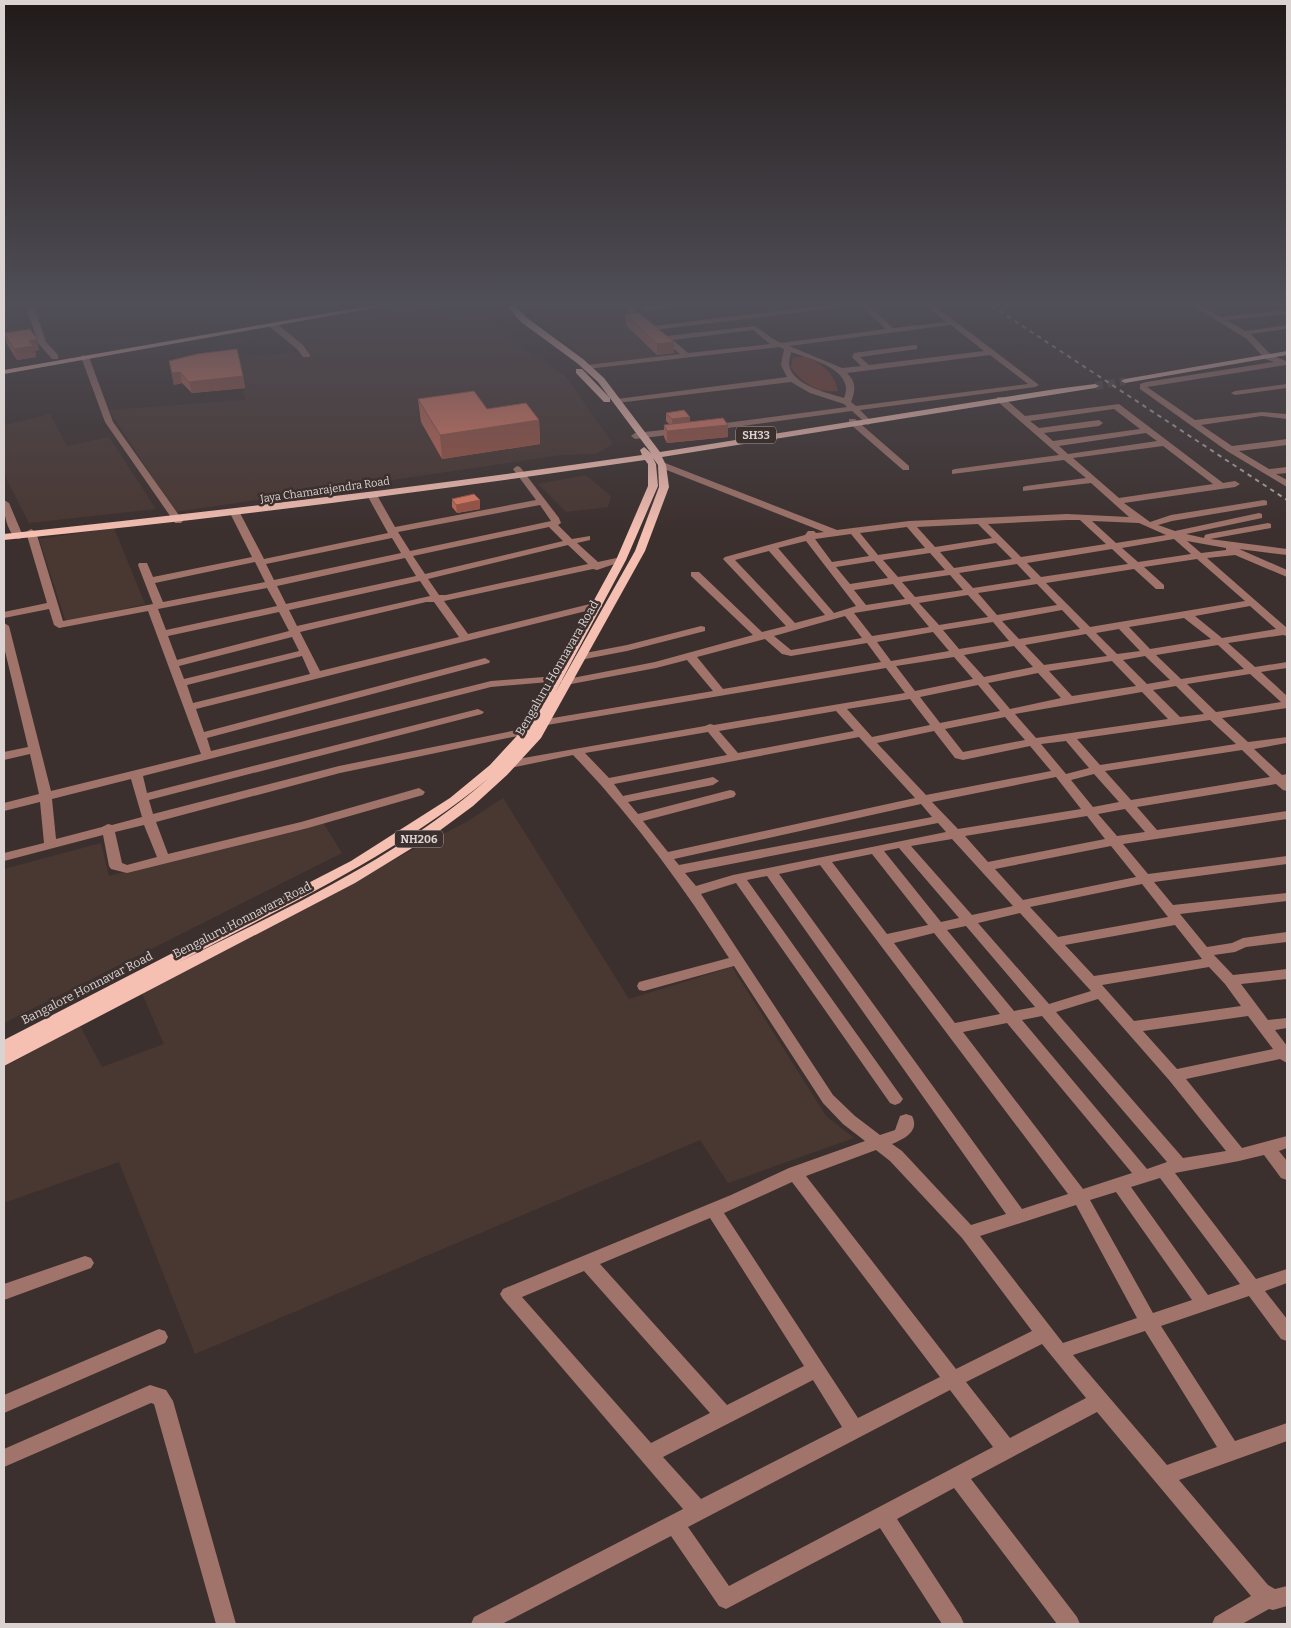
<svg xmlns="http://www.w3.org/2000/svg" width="1291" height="1628" font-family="Bitter,serif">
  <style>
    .built { fill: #493732 }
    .green { fill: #803a2b }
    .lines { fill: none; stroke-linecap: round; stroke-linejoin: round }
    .major-tunnel { stroke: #544846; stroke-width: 8; stroke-dasharray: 8 4.5; stroke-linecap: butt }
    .minor { fill: #a0746a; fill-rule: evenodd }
    .major { fill: #f5bfb2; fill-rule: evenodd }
    .rail { stroke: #aea6a4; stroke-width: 2; stroke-dasharray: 4.5 4.5; stroke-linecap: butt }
    .wall { fill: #bf6956 }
    .shaded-wall { fill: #9b5546 }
    .building { fill: #de7a64; stroke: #9b5546 }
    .labels { text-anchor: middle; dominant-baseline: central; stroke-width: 5; stroke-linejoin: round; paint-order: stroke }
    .shield { fill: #3c302e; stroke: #aba2a0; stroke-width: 1 }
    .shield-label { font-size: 11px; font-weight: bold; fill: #dad3d1 }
    .far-street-label { font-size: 11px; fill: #dad3d1; stroke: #3c302e }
    .street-label { font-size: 12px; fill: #dad3d1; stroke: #3c302e }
  </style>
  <rect width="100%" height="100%" fill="#3c302e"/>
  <!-- built -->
  <g class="built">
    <polygon points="411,306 438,306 453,318 483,314 526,350 566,377 613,444 596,454 562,455 175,512 109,410 246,400 232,360 300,351 285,327"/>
    <polygon points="521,306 622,306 682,354 591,364"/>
    <polygon points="50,414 67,446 109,437 156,509 29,523 4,474 4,425"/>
    <polygon points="586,475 611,496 608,507 566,512 538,484"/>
    <polygon points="114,528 145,604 66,622 39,539"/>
    <polygon points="503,798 629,999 732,967 826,1116 854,1138 728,1183 700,1140 195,1354 119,1162 4,1203 4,1067 80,1026 102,1067 164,1044 141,991 468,821"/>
    <polygon points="322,821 342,853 4,1023 4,869 101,843 109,876"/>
  </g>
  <!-- green -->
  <path class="green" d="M805,356C821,364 834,372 838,391C817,393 804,384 791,368L792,358Z"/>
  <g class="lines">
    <!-- major-tunnel -->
    <polyline class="major-tunnel" points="1095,386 1125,381"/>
    <!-- minor -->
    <g class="minor">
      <polygon points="26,306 34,306 46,342 58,355 58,359 52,359 38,343"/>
      <polygon points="622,306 631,306 651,323 644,325"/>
      <polygon points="638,306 673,306 646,311"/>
      <polygon points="817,306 840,306 836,308 653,330 649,328 653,326"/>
      <path d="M861,306H869L893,328L946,322L926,306H935L1039,385L1035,387L860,410L872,422L868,425L852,411L713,430L709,427L710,425L847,407L844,404L810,393L791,382L617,403L613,401L617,399L787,377L781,365L784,349L779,347L587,369L583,367L587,365L680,354L664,340L663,338L667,336L755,326L773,339L781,343L886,329ZM951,325L984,351L869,365L860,357L917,349V345H914L854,353L852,357L861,366L842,368L789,346ZM753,330L770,344L688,353L673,340ZM791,352C811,359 856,370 844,398C828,393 791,385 789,364C789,361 790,356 791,352ZM990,355L1028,384L856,406L851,402C856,389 856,382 847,373Z"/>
      <polygon points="1193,306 1202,306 1221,317 1287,310 1287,314 1227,320 1245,331 1287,325 1287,329 1251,334 1271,355 1286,361 1286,365 1147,387 1195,420 1262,412 1287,414 1287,419 1262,416 1201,425 1232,446 1287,439 1287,445 1239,451 1269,469 1287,467 1287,473 1276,474 1287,480 1287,487 1227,451 1140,389 1140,384 1146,382 1274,362 1265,359 1247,339"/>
      <polygon points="270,323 276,323 303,345 310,355 309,357 303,357 297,349 270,327"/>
      <polygon points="82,355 89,357 113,422 183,521 181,523 175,523 105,422 81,357"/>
      <polygon points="1287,384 1287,388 1235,395 1231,393 1235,391"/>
      <path d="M997,397H1003L1025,416L1119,404L1223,483L1235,481L1240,484L1235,487L1124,503L1150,522L1171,515L1264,500L1267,501V505L1172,521L1158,525L1175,531L1259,513L1262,514V518L1186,534L1204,538L1205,535L1208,534L1268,523L1271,524V528L1210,539L1287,549V555L1239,549L1287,570V577L1235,555L1207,558L1287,628V636L1283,635L1228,643L1255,667L1287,662V668L1261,672L1287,696V708L1222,718L1248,742L1287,737V743L1254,749L1282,775L1287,774V791L1283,790L1276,784L1137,807L1157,830L1287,811V819L1123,844L1148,874L1287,856V864L1154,882L1173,905L1287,893V901L1180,914L1207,947L1232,943L1243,938L1287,932V942L1246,947L1235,952L1214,955L1233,975L1287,969V979L1241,984L1268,1020L1287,1018V1028L1275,1030L1287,1046V1063L1280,1059L1186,1079L1242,1148L1287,1136V1148L1279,1151L1287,1161V1180L1281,1178L1264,1155L1239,1161L1175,1173L1256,1279L1287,1269V1283L1265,1291L1287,1319V1341L1281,1339L1249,1296L1161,1326L1235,1441L1287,1423V1441L1179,1480L1268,1585L1275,1589L1287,1586V1606L1273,1610L1269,1609L1242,1624H1212L1215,1617L1251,1596L1097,1412L971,1479L1077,1617L1080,1624H1057L954,1488L897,1519L961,1617L964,1624H942L880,1528L726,1609L719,1606L671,1536L502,1624H471L474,1617L683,1509L503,1299L500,1294L503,1289L731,1195L789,1168L865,1141L843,1124L823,1103L734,966L644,991L639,990L637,986L639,982L729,958C683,886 632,816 573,755L501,770L495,766L501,762L705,726L710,724L714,725L905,693L886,668L541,726L543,729L537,732L340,773L156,822L168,854L301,822L419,788L425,792L423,795L308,828L127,873L111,869L109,866L103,835L4,861V853L44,843L40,802L4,811V803L39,794L30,754L4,760V752L28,747L4,647V623L9,626L51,791L201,754L148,611L59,628L54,625L49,609L4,618V612L47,603L26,532L31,529L36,532L63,621L153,604L138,565L139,563H147L153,577L252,557L230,513L232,511H238L240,513L264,559L388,533L367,495L372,492L377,495L395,527L536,500L513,469L517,466L520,467L559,518L561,523L558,525L572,539L590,536V540L577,543L598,562L621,557L626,560L597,570L593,569L444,601L468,634L598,602L602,603V607L196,709L204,732L485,658L490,661L489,663L207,738L211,751L491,681L557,676L561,677L562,680L655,662L753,635L691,576V572H699L762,632L786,626L723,559L725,557L805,535L808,531H814L816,533L824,532L659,467V463H665L837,530L909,521L1067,514L1129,517L1091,483L1023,491V487L1026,486L1086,478L1064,460L952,474V470L955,469L1059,455L997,401ZM1114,409L1140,429L1053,441L1044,433L1099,426L1103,423L1099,420L1039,428L1030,421ZM1146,433L1157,441L1068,454L1059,446ZM1163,446L1213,484L1119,498L1073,458ZM540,505L551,521L410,551L398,532ZM1067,520H1080L1106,544L1021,557L988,524ZM1092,521L1139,523L1166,535L1116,543ZM978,524L992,538L935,547L917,527ZM549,527L563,541L425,574L413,556ZM907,527L925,548L878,555L860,533ZM851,534L869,556L832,562L815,539ZM392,538L401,553L274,580L266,564ZM1174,539L1191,554L1138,562L1122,548ZM806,541L856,606L834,613L778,548ZM1187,541L1226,548V550L1201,553ZM996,543L1012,559L954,568L940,552ZM568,545L588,564L446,595H439L428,579ZM1112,549L1128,564L1041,577L1027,563ZM769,551L825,615L795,623L735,560ZM930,553L945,570L898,577L883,560ZM405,558L416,576L286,604L277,586ZM1197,559L1245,601L1090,627L1046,583L1134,569L1156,589H1164V585L1144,567ZM874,561L888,578L850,584L836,567ZM255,562L265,582L163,602L155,583ZM1017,564L1031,579L973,588L959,573ZM950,575L963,590L915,597L902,582ZM420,581L430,596L297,626L289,610ZM893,584L905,599L866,605L854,590ZM1037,584L1057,605L997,615L978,593ZM267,588L277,606L166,630L158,609ZM968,595L988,617L939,625L919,603ZM426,602H434L459,637L320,671L300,632ZM910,604L929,627L872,636L854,613ZM1250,606L1276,629L1222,638L1195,616ZM1062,610L1080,629L1019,639L1002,621ZM279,612L289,631L177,660L168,636ZM845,616L862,638L791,650L774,636ZM1184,618L1211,639L1150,649L1129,627ZM993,622L1009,641L959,649L943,630ZM1119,629L1140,651L1117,654L1096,633ZM933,632L949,651L891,661L877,642ZM1086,634L1107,656L1044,665L1025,645ZM292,637L299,651L184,679L179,666ZM765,639L782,654L791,656L867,643L881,662L723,689L697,657ZM1218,645L1244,669L1181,679L1156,655ZM1014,646L1033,667L984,677L964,655ZM302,656L310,674L193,703L187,685ZM1145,656L1170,680L1147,684L1123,660ZM954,657L973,679L915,691L896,666ZM687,660L713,691L535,721L529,724L532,727L339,766L153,814L149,800L482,714L484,712L478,709L147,793L143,776L491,687L561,681L562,684L566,685L656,668ZM1112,661L1136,686L1072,696L1049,671ZM1038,673L1061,698L1010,709L988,683ZM1250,674L1281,702L1216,712L1187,684ZM978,685L1000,711L940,723L920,697ZM1176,686L1204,714L1180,717L1153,690ZM1142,692L1168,719L1036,738L1015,714ZM910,699L930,725L872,737L847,709ZM836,711L854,731L738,753L719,731ZM1005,717L1025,740L963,752L945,729ZM1210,720L1236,744L1100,765L1077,739ZM934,731L955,758L963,760L1030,746L1051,771L926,795L877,743ZM708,732L727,755L609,778L585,753ZM859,737L915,798L668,852L643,821L734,797L736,794L734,791L730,790L638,814L628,802L713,785L719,781L713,777L623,796L614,784ZM1066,741L1089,768L1066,774L1041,744ZM1242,750L1270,777L1131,800L1105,771ZM1094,774L1119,802L1093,807L1071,780ZM1056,777L1081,809L958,829L932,802ZM131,779L142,817L112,825L108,824L102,827L56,839L52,799ZM921,804L932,817L679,865L674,859ZM1125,809L1145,832L1117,836L1098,814ZM1087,816L1105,839L988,862L965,836ZM938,823L946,832L733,875L696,886L685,873ZM144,825L157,857L127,865L122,863L115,832ZM952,839L1013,906L972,915L911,846ZM1111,846L1136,877L1023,900L995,869ZM899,848L959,918L941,922L884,851ZM872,854L928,925L887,934L832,862ZM820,865L1068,1194L1022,1209L779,874ZM767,876L1006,1214L971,1225L902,1151L892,1144C904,1139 920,1131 912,1116L906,1114L900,1116L895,1130L880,1135L855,1116L833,1095L701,894L736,883L890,1103L895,1105L900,1103L903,1099L747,880ZM1142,884L1168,917L1058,937L1030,907ZM1020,913L1091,991L1049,1004L978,923ZM1175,925L1202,959L1094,976L1065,945ZM966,926L1035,1007L1014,1011L947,930ZM934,933L1000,1014L955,1023L894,943ZM1209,967L1225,984L1241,1006L1134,1021L1102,985ZM1098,999L1169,1080L1226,1151L1183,1158L1056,1012ZM1042,1016L1167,1162L1147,1169L1022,1020ZM1248,1016L1273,1049L1177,1069L1143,1031ZM1007,1023L1132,1173L1083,1189L963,1032ZM876,1150L890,1161L962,1238L1032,1331L956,1369L806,1176ZM1160,1178L1240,1284L1208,1295L1131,1187ZM792,1182L940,1377L858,1418L724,1213ZM1116,1192L1192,1300L1153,1313L1090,1200ZM1076,1205L1137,1318L1063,1343L980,1236ZM710,1218L804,1366L727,1405L600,1264ZM584,1271L710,1413L651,1443L522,1297ZM1145,1331L1217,1447L1167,1465L1073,1355ZM1042,1344L1086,1398L1010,1438L966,1382ZM813,1380L842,1427L701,1499L663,1457ZM950,1390L993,1447L729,1586L688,1527Z"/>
      <polygon points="849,419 855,419 909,466 909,470 903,470 849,423"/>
      <polygon points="681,428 684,429 684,433 635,439 631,436 635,433"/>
      <path d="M4,500L9,503L23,536L21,538L18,539C7,534 3,511 4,500Z"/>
      <polygon points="701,626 705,627 705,631 627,651 580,660 575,657 580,654 627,645"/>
      <polygon points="85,1256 91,1258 94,1263 91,1268 4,1300 4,1284"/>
      <polygon points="159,1329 165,1331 168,1337 165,1343 4,1413 4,1395"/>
      <polygon points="150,1385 166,1390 173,1401 236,1624 216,1624 154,1404 151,1403 4,1467 4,1449"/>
    </g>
    <!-- major -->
    <g class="major">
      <polygon points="368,306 385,306 4,374 4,370"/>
      <path d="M507,306H515L527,318L583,359L604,378L660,452L1056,389L1095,384L1099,386L1095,388L662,457L666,465L669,487L645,551L541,738L507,775L473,806L435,834L355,883L4,1066V1053L6,1052L4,1053V1040L351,861L450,798L490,765L524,728L616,560L648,486V464L645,460C432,491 218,519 4,540V534C217,511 430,486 642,455L640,450L644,447L651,453L598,382L577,363L521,322ZM653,458L658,465L659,487L635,551L555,693L626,560L658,486L656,464ZM489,778C398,858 287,908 179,962C285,906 396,855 489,778Z"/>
      <polygon points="1287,351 1287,355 1125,383 1121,381 1125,379"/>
      <polygon points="576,369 582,369 610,398 610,402 604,402 576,373"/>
    </g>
    <!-- rail -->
    <polyline class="rail" points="992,306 1287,500"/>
  </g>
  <!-- wall -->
  <g class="wall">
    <polygon points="626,314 674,342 674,353 657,355 626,325"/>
    <polygon points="4,333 39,350 35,351 36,357 17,360 7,344"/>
    <polygon points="169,361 243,376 245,388 192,393 182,383 174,385"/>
    <polygon points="418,399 487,409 539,420 540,444 442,459 421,422"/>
    <polygon points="666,413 690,422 728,437 667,443 664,437 664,425 670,425 666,421"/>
    <polygon points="452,499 480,500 480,509 457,513 452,507"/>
  </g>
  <!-- shaded-wall -->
  <g class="shaded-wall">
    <polygon points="37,339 39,350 35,351 36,357 17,360 14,349 29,341"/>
    <polygon points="674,342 674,353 657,355 657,344"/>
    <polygon points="180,372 182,383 174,385 172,373"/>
    <polygon points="243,376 245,388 192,393 189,382"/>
    <polygon points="690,417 690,425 672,427 672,419"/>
    <polygon points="539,420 540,444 442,459 440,435"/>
    <polygon points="728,425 728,437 667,443 667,431"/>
    <polygon points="480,500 480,509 457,513 456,505"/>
  </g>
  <!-- building -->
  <g class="building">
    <polygon points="638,312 674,342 657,344 626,314"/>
    <polygon points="30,329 37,339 29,341 33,346 14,349 4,333"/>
    <polygon points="237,349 243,376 189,382 180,372 172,373 169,361 197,354"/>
    <polygon points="474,391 487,409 526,403 539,420 440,435 418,399"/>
    <polygon points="684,410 690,417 672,419 666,413"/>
    <polygon points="723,418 728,425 667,431 664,425"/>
    <polygon points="474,494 480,500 456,505 452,499"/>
  </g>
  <!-- sky -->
  <linearGradient id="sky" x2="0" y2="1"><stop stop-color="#211a19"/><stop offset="0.57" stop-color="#504e57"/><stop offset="1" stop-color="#504e57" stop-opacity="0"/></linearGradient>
  <rect width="1291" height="534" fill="url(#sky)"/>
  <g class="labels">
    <!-- shield labels -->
    <g class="shield">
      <rect x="736" y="426.5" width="40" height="17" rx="4"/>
      <rect x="395" y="830.5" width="48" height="17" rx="4"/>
    </g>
    <g class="shield-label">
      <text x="756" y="435">SH33</text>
      <text x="419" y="839">NH206</text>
    </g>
    <!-- far-street labels -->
    <g class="far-street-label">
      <text transform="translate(325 490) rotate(-8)">Jaya Chamarajendra Road</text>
    </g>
    <!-- street labels -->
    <g class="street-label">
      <text transform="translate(557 668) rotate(-60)">Bengaluru Honnavara Road</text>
      <text transform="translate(242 920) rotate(-27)">Bengaluru Honnavara Road</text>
      <text transform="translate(87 988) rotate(-27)">Bangalore Honnavar Road</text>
    </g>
  </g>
  <!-- border -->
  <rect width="1291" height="1628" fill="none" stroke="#dad3d1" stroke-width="10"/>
</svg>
